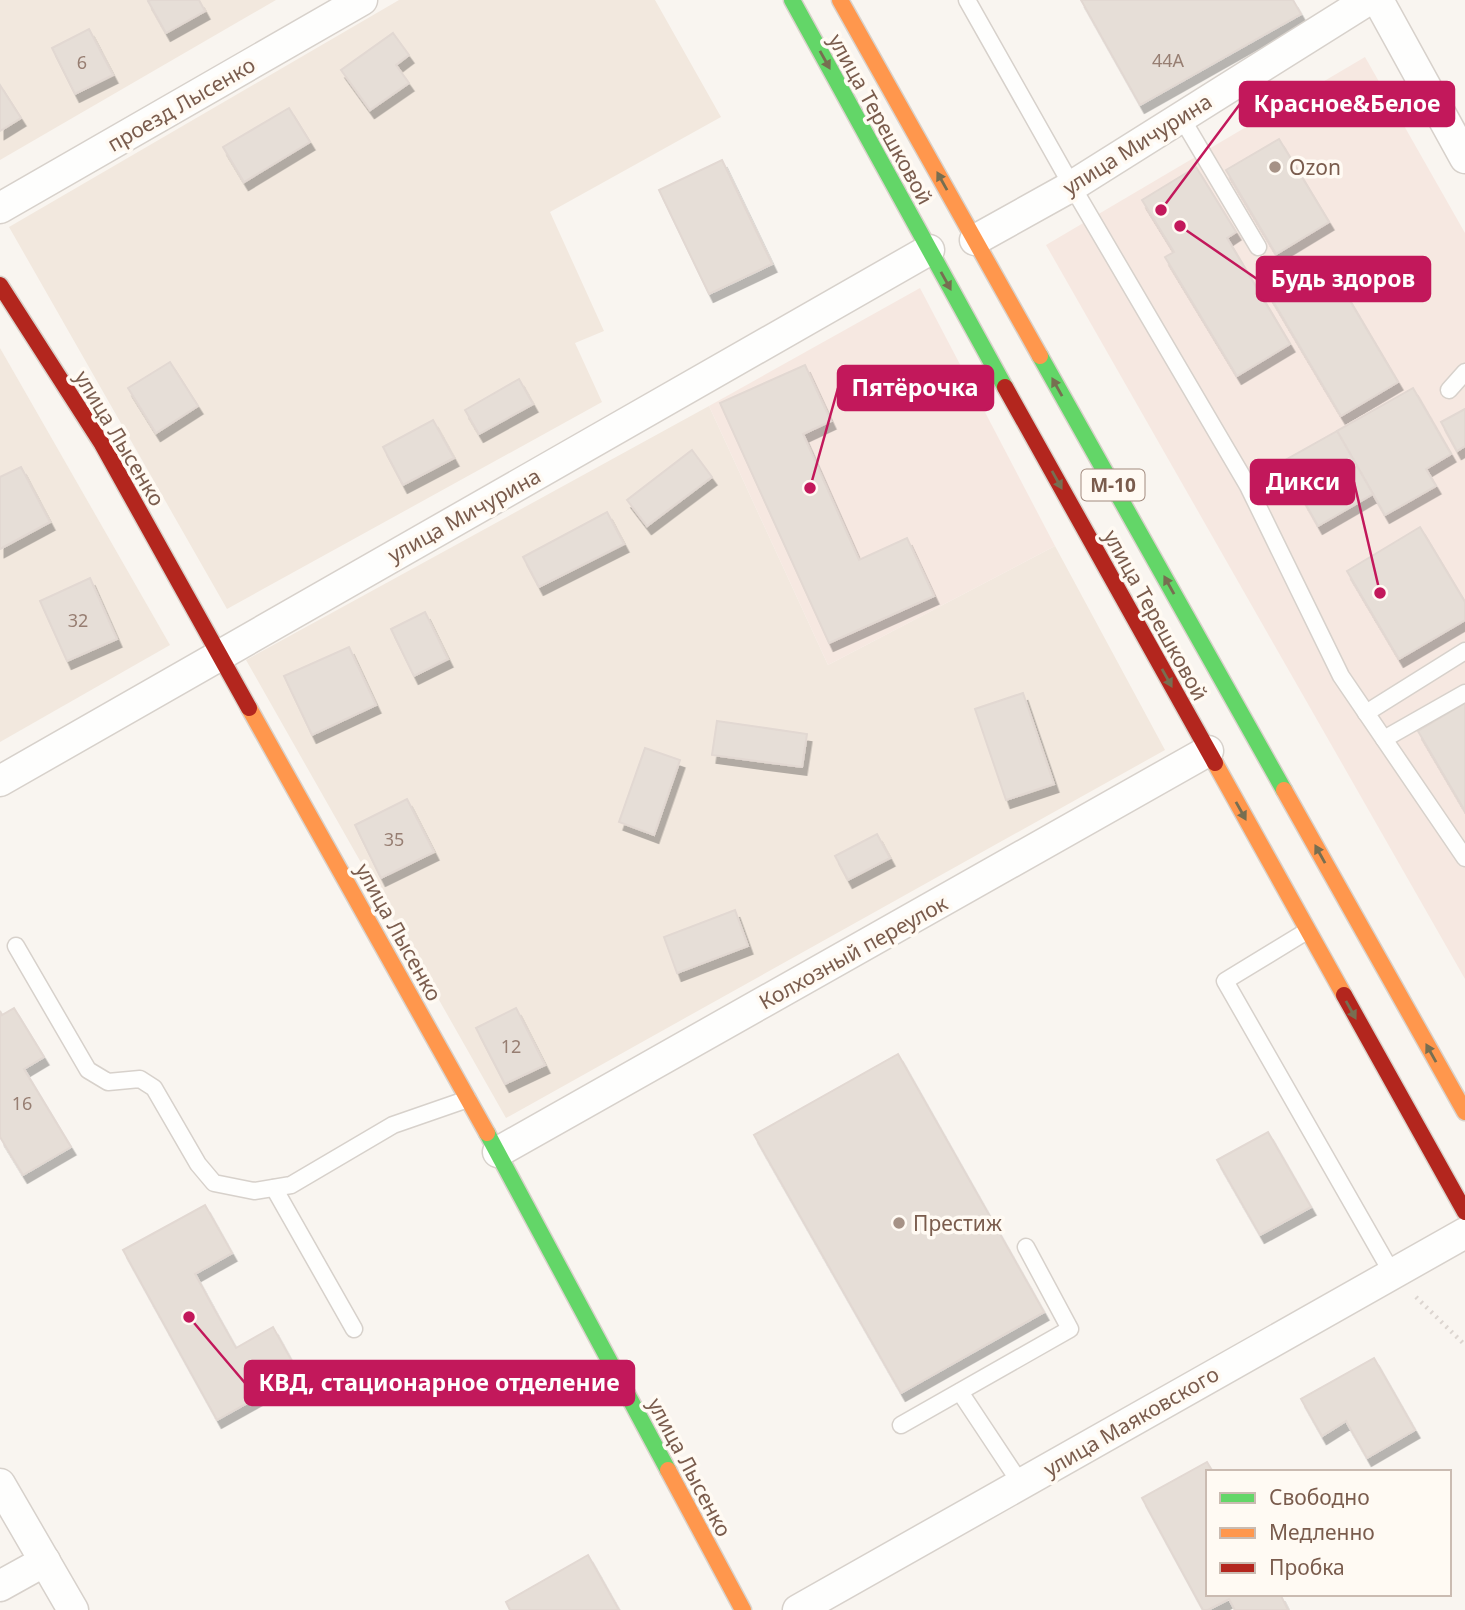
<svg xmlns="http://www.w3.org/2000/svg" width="1465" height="1610" font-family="'Noto Sans',sans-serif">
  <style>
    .residential { fill: #f2e8de }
    .commercial { fill: #f6e8e1 }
    .building { fill: #e6ded7; stroke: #e2d8d2; stroke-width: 2; filter: url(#shadow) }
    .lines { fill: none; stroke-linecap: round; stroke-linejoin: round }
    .lane-casing { stroke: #d7d1cb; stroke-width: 19 }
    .street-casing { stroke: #d7d1cb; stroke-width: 33 }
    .fast-casing { stroke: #d9d2cb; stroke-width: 19 }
    .slow-casing { stroke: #d9d2cb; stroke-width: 19 }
    .jam-casing { stroke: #d9d2cb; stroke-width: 19 }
    .path { stroke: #dcd5d0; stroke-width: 4.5; stroke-dasharray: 2 5; stroke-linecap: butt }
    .lane { stroke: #fefefd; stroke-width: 16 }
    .street { stroke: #fefefd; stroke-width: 30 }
    .fast { stroke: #63d668; stroke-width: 16 }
    .slow { stroke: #ff974d; stroke-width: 16 }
    .jam { stroke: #b3261e; stroke-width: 16 }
    .oneway { fill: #776e51 }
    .poi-dot { fill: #a69286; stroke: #fffaf3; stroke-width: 2.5 }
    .labels { text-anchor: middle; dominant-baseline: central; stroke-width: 7; stroke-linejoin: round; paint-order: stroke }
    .number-label { font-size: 18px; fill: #977e72 }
    .shield { fill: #fffaf3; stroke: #a28b7f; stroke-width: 2 }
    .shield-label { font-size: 19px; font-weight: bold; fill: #7a5c4d }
    .street-label { font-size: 21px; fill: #7a5c4d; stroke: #fffaf3 }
    .poi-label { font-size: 21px; fill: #7a5c4d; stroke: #fffaf3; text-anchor: start }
    .leader { fill: none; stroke: #c2185b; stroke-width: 2.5 }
    .callout-dot { fill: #c2185b; stroke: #fffaf3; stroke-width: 2.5 }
    .callout { fill: #c2185b; stroke: #c2185b; stroke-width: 2.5 }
    .callout-label { font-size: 23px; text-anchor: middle; font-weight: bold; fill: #fff }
  </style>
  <defs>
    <filter id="shadow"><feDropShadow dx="4.5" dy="8" stdDeviation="0" flood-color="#0004"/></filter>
  </defs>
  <rect width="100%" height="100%" fill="#f9f5f0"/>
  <!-- residential -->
  <g class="residential">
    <polygon points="0,0 276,0 0,160"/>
    <polygon points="399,0 655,0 721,117 550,212 604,331 575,343 602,402 227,609 9,227"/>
    <polygon points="0,348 170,645 0,742"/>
    <polygon points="709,406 828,665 1055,546 1165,750 506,1118 246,660"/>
  </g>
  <!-- commercial -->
  <g class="commercial">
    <polygon points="1365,57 1465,233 1465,979 1046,245"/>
    <polygon points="920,288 1055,546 828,665 709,406"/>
  </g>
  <!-- building -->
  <g class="building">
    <polygon points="151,0 199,0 205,11 166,33 148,1"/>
    <polygon points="1081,0 1293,0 1301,14 1140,105"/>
    <polygon points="89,29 113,75 75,94 52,48"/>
    <polygon points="393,33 409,55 396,65 409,83 370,110 341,70"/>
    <polygon points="0,85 21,118 0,131"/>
    <polygon points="289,108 310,142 244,182 223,147"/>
    <polygon points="1279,139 1329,222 1276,254 1226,170"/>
    <polygon points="722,160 772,264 709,294 659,190"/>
    <polygon points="1196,167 1236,232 1227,238 1290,344 1237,376 1165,257 1174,252 1142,200"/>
    <polygon points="1324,257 1398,382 1341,416 1267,291"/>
    <polygon points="170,362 198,406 156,433 128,388"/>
    <polygon points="805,365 831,421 803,434 859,560 907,538 934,596 829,643 720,403"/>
    <polygon points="519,379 533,404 479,434 465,410"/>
    <polygon points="1413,388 1451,454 1426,469 1436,486 1385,515 1337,431"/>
    <polygon points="1465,409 1465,446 1457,451 1441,422"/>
    <polygon points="433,420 454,458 403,485 383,447"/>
    <polygon points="1337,431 1373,494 1318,526 1282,462"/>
    <polygon points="692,450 712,477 647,526 627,500"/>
    <polygon points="21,467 50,522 0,549 0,477"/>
    <polygon points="607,512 624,544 539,587 523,557"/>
    <polygon points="1420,527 1465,602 1465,620 1399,659 1347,571"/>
    <polygon points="90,578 117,639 67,661 40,601"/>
    <polygon points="425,612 448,659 414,676 391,629"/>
    <polygon points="349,647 376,705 312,735 284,676"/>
    <polygon points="1023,693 1054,784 1006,800 975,709"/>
    <polygon points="1465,703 1465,811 1418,731"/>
    <polygon points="717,721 807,734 802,767 712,755"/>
    <polygon points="645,748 680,760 654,835 619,822"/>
    <polygon points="407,799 434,852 381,878 355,825"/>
    <polygon points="877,834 890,858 848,880 835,856"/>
    <polygon points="735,910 748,946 677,973 664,937"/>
    <polygon points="14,1008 44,1057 24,1069 71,1147 23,1175 0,1137 0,1011 2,1015"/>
    <polygon points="516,1008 545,1065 505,1084 476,1028"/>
    <polygon points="898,1054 1044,1312 901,1393 754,1135"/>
    <polygon points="1268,1132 1311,1207 1260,1235 1217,1160"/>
    <polygon points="205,1205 232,1253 195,1274 213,1307 236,1348 273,1327 299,1374 217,1420 123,1250"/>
    <polygon points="1374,1358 1415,1430 1367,1458 1346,1421 1322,1436 1301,1399"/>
    <polygon points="1207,1462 1213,1472 1208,1472 1208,1594 1280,1594 1288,1610 1235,1610 1229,1599 1208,1610 1203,1610 1142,1498"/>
    <polygon points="588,1555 619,1610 510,1610 506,1602"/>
  </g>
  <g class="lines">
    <defs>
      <g id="lane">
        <polyline points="967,0 1072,186 1248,486 1341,676 1465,858"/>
        <polyline points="1181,117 1258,247"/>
        <polyline points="1449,390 1465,372"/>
        <polyline points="1366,713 1465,651"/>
        <polyline points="1384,739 1465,693"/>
        <polyline points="1307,931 1225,981 1392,1273"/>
        <polyline points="16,946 88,1070 108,1082 140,1079 154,1088 198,1164 214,1183 254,1191 291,1185 393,1125 468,1099"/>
        <polyline points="274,1188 354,1329"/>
        <polyline points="960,1392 1021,1484"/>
        <polyline points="901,1425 1070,1329 1026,1247"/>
      </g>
      <g id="street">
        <polyline points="1378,0 1465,158"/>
        <polyline points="0,208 362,0"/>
        <polyline points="975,240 1072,186 1368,0"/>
        <polyline points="0,781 929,250"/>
        <polyline points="498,1152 1208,751"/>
        <polyline points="0,1484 73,1610"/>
        <polyline points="0,1586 45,1561"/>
        <polyline points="798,1610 1465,1233"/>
      </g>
      <g id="fast">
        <polyline points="792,0 1005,387"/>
        <polyline points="1040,356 1284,790"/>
        <polyline points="487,1133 668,1470"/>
      </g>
      <g id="slow">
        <polyline points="840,0 1040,356"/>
        <polyline points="249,708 487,1133"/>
        <polyline points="1215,763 1344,995"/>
        <polyline points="1284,790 1465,1112"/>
        <polyline points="668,1470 743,1610"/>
      </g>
      <g id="jam">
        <polyline points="0,285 102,444 249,708"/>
        <polyline points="1005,387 1215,763"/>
        <polyline points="1344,995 1465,1212"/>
      </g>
    </defs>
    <!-- lane casing -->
    <use href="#lane" class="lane-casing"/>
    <!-- street casing -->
    <use href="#street" class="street-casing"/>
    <!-- fast casing -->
    <use href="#fast" class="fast-casing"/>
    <!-- slow casing -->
    <use href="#slow" class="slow-casing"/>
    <!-- jam casing -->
    <use href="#jam" class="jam-casing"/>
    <!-- path -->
    <polyline class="path" points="1416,1297 1465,1345"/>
    <!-- lane -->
    <use href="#lane" class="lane"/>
    <!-- street -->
    <use href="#street" class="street"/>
    <!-- fast -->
    <use href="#fast" class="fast"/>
    <!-- slow -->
    <use href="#slow" class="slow"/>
    <!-- jam -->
    <use href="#jam" class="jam"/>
  </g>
  <!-- one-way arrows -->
  <defs><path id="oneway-solid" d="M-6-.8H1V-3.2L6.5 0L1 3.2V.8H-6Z" transform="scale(1.75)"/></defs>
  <g class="oneway">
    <use href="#oneway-solid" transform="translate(825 60) rotate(61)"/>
    <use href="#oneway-solid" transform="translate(942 181) rotate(-119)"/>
    <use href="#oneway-solid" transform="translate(946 281) rotate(61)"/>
    <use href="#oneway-solid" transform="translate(1057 387) rotate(-119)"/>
    <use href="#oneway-solid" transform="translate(1057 480) rotate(61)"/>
    <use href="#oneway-solid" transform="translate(1169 585) rotate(-119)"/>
    <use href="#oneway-solid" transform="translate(1167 678) rotate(61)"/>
    <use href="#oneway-solid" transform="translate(1241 811) rotate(61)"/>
    <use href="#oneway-solid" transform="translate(1320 854) rotate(-119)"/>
    <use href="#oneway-solid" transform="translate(1351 1010) rotate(61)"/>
    <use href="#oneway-solid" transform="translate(1431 1053) rotate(-119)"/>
  </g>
  <!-- markers -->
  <g class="poi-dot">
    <circle cx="1275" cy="167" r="7"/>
    <circle cx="899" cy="1223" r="7"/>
  </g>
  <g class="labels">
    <!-- number labels -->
    <g class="number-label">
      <text x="1168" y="60">44А</text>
      <text x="82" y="62">6</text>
      <text x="78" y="620">32</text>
      <text x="394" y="839">35</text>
      <text x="511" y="1046">12</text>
      <text x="22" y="1103">16</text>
    </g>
    <!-- shield labels -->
    <rect class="shield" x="1081.5" y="469.5" width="63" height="31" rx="5"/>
    <g class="shield-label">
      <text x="1113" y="485">М-10</text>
    </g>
    <!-- street labels -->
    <g class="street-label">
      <text transform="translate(181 104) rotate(-30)">проезд Лысенко</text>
      <text transform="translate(881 119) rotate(61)">улица Терешковой</text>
      <text transform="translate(1137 144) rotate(-32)">улица Мичурина</text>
      <text transform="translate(120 438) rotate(59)">улица Лысенко</text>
      <text transform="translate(464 515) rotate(-29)">улица Мичурина</text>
      <text transform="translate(1156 615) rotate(61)">улица Терешковой</text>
      <text transform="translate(399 932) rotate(61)">улица Лысенко</text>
      <text transform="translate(853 952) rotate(-29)">Колхозный переулок</text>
      <text transform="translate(1131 1421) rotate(-30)">улица Маяковского</text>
      <text transform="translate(690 1467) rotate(62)">улица Лысенко</text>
    </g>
    <!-- poi labels -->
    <g class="poi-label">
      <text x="1289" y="167">Ozon</text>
      <text x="913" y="1223">Престиж</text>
    </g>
  </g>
  <!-- callouts -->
  <path class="leader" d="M1161 210L1240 104M1180 226L1257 279M810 488L838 388M1380 593L1354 482M189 1317L245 1383"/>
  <g class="callout-dot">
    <circle cx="1161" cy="210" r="7"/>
    <circle cx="1180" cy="226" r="7"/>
    <circle cx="810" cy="488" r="7"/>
    <circle cx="1380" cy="593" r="7"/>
    <circle cx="189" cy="1317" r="7"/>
  </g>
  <g class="callout">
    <rect x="1240" y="82" width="214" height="44" rx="7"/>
    <rect x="1257" y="257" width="173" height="44" rx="7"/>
    <rect x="838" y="366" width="155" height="44" rx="7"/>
    <rect x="1251" y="460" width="103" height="44" rx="7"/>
    <rect x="245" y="1361" width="389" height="44" rx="7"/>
  </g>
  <g class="callout-label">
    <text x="1347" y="112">Красное&amp;Белое</text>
    <text x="1343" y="287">Будь здоров</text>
    <text x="915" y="396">Пятёрочка</text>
    <text x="1303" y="490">Дикси</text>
    <text x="439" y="1391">КВД, стационарное отделение</text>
  </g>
  <!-- legend -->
  <rect x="1206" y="1470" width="245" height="126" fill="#fffaf3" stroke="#cabbb1" stroke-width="2"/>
  <rect x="1220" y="1493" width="35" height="10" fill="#63d668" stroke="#cabbb1" stroke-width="2"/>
  <text x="1269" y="1505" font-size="21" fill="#7a5c4d">Свободно</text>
  <rect x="1220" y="1528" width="35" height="10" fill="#ff974d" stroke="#cabbb1" stroke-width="2"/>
  <text x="1269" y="1540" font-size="21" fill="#7a5c4d">Медленно</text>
  <rect x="1220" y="1563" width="35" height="10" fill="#b3261e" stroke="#cabbb1" stroke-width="2"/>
  <text x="1269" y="1575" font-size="21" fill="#7a5c4d">Пробка</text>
</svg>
